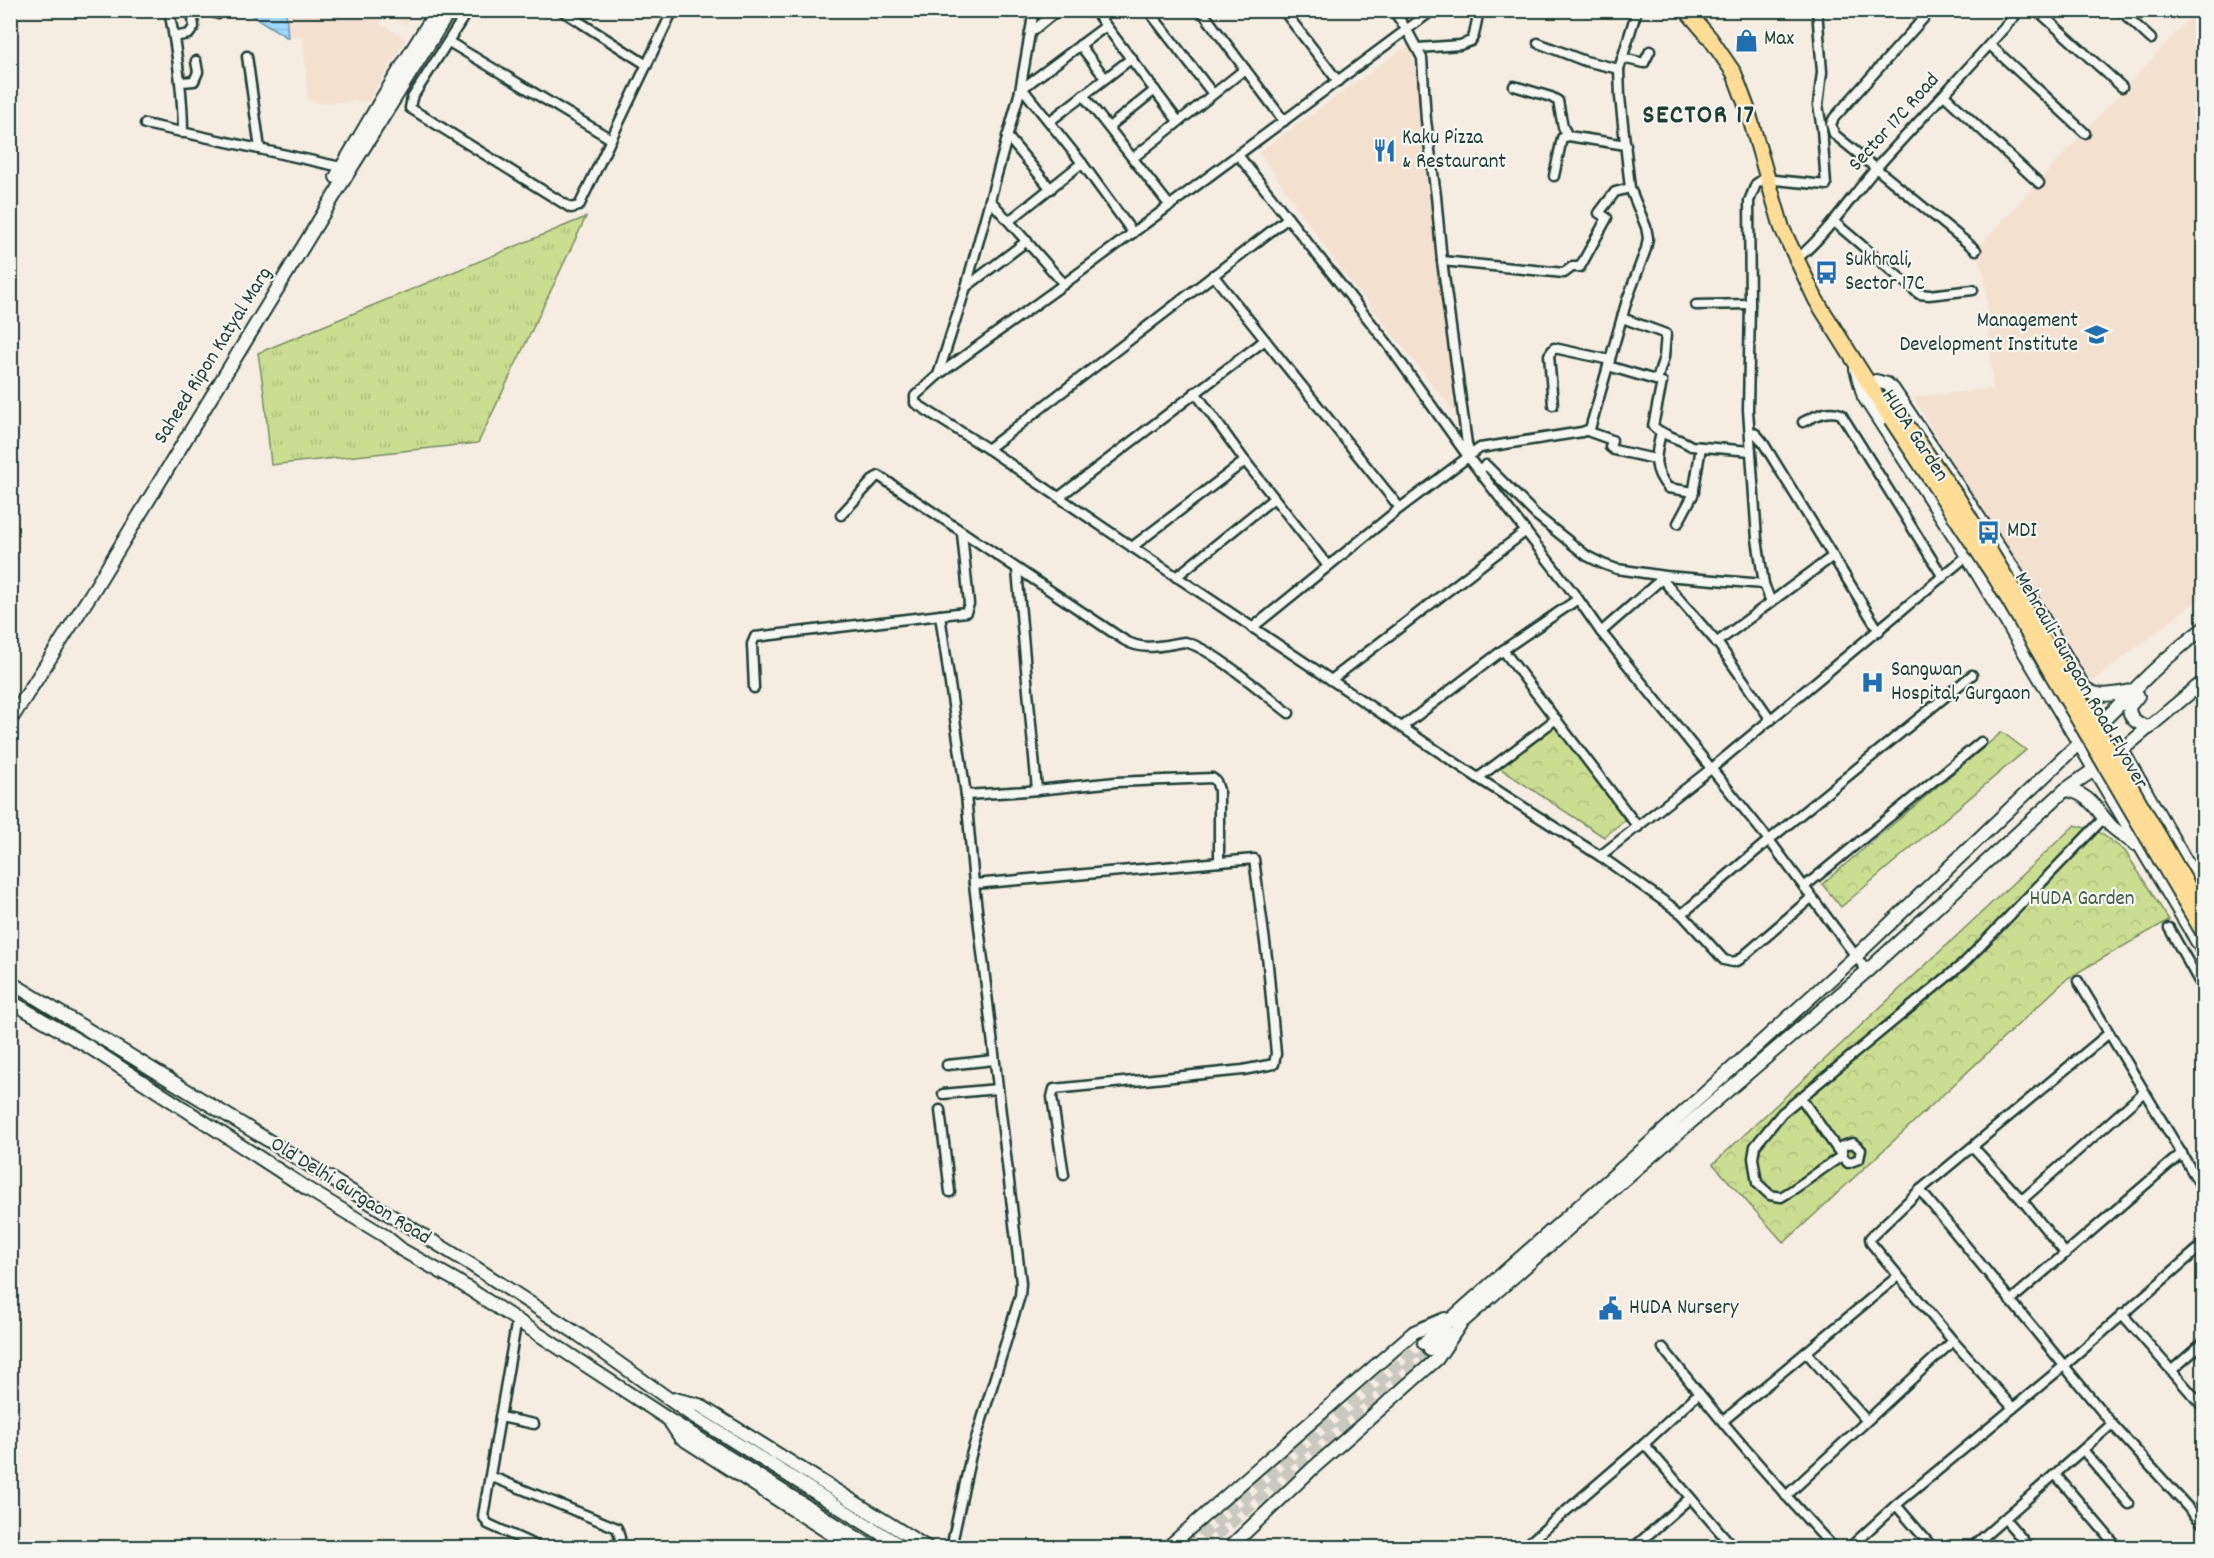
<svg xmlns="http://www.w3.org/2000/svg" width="2214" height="1558" font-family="Dekko,sans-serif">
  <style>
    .built { fill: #f4e0cf }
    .grass { fill: url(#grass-tufts); stroke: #758d62; stroke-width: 1.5 }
    .forest { fill: url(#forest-crowns); stroke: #758d62; stroke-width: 1.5 }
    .water { fill: url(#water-rules); stroke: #6c99ae; stroke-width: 1.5 }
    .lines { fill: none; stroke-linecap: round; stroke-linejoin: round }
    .secondary-tunnel { stroke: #cac9bf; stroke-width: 12; stroke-dasharray: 12 6; stroke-linecap: butt }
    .street-casing { stroke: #1f3d34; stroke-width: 13 }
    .secondary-casing { stroke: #1f3d34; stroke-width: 16 }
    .primary-casing { stroke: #1f3d34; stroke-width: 18 }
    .street { stroke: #f6f6f2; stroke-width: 8 }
    .secondary { stroke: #f6f6f2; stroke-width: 12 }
    .primary { stroke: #ffdd96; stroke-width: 14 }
    .primary-bridge-casing { stroke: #1f3d34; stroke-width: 18; stroke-linecap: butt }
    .primary-bridge { stroke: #ffdd96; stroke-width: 14 }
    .labels { text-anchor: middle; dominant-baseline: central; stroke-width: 4.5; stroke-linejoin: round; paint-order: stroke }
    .poi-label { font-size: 21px; fill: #1f3d34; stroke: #f6f6f2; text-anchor: start }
    .street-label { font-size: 21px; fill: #1f3d34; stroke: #f6f6f2 }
    .park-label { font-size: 21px; fill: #415d47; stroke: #f6f6f2 }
    .district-label { font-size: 27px; font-weight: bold; letter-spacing: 1.5px; fill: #1f3d34; stroke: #f6f6f2 }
  </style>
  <defs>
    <pattern id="grass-tufts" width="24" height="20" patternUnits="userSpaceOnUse" patternTransform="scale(1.5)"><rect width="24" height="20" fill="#cbdd91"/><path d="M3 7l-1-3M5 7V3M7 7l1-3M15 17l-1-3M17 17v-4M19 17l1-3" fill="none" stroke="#aebf7e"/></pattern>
    <pattern id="forest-crowns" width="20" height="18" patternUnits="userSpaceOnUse" patternTransform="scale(1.5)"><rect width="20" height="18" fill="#cbdd91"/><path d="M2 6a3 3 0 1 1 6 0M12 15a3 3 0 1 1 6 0" fill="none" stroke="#aebf7e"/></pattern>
    <pattern id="water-rules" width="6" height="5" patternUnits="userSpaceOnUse" patternTransform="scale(1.5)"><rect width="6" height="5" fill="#9fd7ff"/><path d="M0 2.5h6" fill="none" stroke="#88b9db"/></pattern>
  </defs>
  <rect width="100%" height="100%" fill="#f5ece2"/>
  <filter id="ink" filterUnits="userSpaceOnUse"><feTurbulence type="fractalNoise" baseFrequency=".0167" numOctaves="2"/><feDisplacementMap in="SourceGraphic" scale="12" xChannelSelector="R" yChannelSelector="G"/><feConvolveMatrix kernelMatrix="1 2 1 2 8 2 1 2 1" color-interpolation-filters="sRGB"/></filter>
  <g filter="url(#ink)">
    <!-- built -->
    <g class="built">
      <polygon points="286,11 414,11 406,24 386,15 380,23 406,39 369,101 312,103 308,100 303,36 288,36"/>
      <polygon points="2196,11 2203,11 2203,596 2092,682 2021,570 1981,511 1913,397 1993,389 1985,278 1976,250"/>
      <polygon points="1411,43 1435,198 1464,424 1334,260 1259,152"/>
    </g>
    <!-- grass -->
    <polygon class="grass" points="586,217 478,443 271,465 264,393 258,353"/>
    <!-- forest -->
    <g class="forest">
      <polygon points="1556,725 1625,820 1604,837 1498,767"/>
      <polygon points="2002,732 2026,750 1841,907 1822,884"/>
      <polygon points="2075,825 2099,832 2125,851 2169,920 2068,978 1784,1243 1713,1164"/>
    </g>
    <!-- water -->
    <polygon class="water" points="245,11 286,11 288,38"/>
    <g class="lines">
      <!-- secondary-tunnel -->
      <g class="secondary-tunnel">
        <polyline points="1187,1548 1424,1343"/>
        <polyline points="1202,1548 1430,1350"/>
      </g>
      <defs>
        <g id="street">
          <path d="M169,10C177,52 183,91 183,133"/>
          <polyline points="207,10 218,14"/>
          <polyline points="468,10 412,98 410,108 571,208 579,206 673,10"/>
          <polyline points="561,10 647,65"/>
          <polyline points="1034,10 1020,91 966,287 938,375 915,396 915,403 988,449 1132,547 1478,778 1600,856 1682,914 1724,960 1733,962 1739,960 1811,898"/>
          <polyline points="1094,10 1178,121"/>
          <polyline points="1148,10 1213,94"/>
          <polyline points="1201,10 1284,121"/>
          <polyline points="1283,10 1338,81"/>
          <polyline points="1393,10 1407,30 1422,58 1426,120 1436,196 1442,261 1467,444 1470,454"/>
          <polyline points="1931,10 1834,118 1831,124 1834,134 1976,250"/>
          <polyline points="2037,10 2122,87"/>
          <polyline points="2120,10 2151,39"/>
          <polyline points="1699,12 1701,10"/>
          <polyline points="1030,33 1058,10"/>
          <polyline points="174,37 189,34 194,27 192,10"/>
          <polyline points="449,42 611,139"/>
          <polyline points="1538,43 1585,61 1619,69"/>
          <polyline points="1080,45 1105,78"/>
          <polyline points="1990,45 2085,133"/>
          <polyline points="1418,48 1460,45 1471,41 1474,35 1479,10"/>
          <polyline points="247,56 260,149"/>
          <polyline points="1622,58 1644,63 1650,51"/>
          <polyline points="181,82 194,81 198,72 196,61"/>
          <polyline points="1514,86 1551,97 1558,101 1563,127 1568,136"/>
          <polyline points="1022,88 1082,163 1133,233"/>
          <polyline points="1020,90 1106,26"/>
          <polyline points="1083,95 1170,206"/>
          <polyline points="1945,96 2039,183"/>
          <polyline points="1050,121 1132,58"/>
          <polyline points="145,124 341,167"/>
          <polyline points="1109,127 1155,90"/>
          <polyline points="1007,136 1051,189"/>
          <polyline points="1238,155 1387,343 1469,458 1578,599 1601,632 1769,840 1867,971"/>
          <polyline points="1133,158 1245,69"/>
          <polyline points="1554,176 1562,138 1568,136 1626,145"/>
          <polyline points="1766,177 1756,184 1749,201 1750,304 1748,410 1757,539 1764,584 1771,602"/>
          <polyline points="1775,180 1826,185 1822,129 1818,105 1822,72 1817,10"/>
          <polyline points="990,200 1064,284"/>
          <polyline points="1009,221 1082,163"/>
          <polyline points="1833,221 1919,294 1929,295 1973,290"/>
          <path d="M1797,259C1828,233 1851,197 1878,166C1925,114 1973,64 2020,10"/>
          <polyline points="1442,261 1564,273 1572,267 1580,267 1607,218 1599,213 1615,192 1630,188"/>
          <polyline points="1213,275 1400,508"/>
          <polyline points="966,287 1027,241"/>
          <polyline points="1696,305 1750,304"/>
          <polyline points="1622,318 1666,334 1664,357 1657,380"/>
          <path d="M1608,366L1662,382L1653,426C1662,436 1680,438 1691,446L1751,451"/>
          <polyline points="938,375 1064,284 1433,10"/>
          <polyline points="1195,392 1245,461 1328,566"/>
          <polyline points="1553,405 1549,355 1554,348 1610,360"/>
          <path d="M1803,422C1815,416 1827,409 1841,414L1943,577"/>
          <polyline points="1587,431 1612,440 1610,447 1614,450 1655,459"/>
          <polyline points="1750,431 1756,434 1762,441 1879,631"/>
          <path d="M1661,432C1656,456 1651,467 1668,488L1694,492"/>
          <polyline points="988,449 1288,218"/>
          <polyline points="1479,471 1486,465 1536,515 1587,556 1603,564 1617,569 1665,576 1764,584"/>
          <polyline points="1059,497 1265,340"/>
          <path d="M841,515L875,478L879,476L1124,640C1144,652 1163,645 1185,642C1212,648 1265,695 1289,713"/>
          <polyline points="1678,523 1693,495 1701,447"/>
          <polyline points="1132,547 1245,461"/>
          <polyline points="1017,570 1037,790"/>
          <polyline points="1176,577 1274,498"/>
          <polyline points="1662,579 1719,645 1771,720"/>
          <polyline points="940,615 966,795 974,884 1021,1283 1020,1296 971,1455 951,1548"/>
          <polyline points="1252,628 1400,508 1480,448 1582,432 1590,429 1627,300 1646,249 1648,238 1646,227 1630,188 1620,97 1619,69 1637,10"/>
          <polyline points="1601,632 1665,576"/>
          <polyline points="1716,643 1833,556"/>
          <polyline points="1503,650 1638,827"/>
          <polyline points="1331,680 1526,531"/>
          <polyline points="754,688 752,644 755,637 966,612 969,604 962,533"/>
          <polyline points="1402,727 1503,650 1578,599"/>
          <polyline points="1478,778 1556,719"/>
          <polyline points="966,795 1027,791 1116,782 1212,778 1216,781 1219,790 1219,862"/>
          <polyline points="1600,856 1712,768 1967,556"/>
          <polyline points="974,884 1254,859 1268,965 1276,1054 1274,1064 1243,1070 1054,1089 1052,1097 1064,1175"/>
          <polyline points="1804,887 1981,742"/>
          <polyline points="1682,914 1769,840 1972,675"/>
          <polyline points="2169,928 2204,990"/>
          <polyline points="2078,981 2204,1191"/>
          <polyline points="947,1065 994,1060"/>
          <polyline points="943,1094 997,1089"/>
          <polyline points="1801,1098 1842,1156 1848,1163 1859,1159 1861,1150 1853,1143 1842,1146 1842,1156"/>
          <polyline points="940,1110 950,1192"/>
          <polyline points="1973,1147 2022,1200 2065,1253"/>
          <path d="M1842,1156C1821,1169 1802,1185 1781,1197L1770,1195L1757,1183L1753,1158L1755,1146L1782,1113L1964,963L2104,818"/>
          <polyline points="1920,1190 2112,1424 2204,1525"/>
          <polyline points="2022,1200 2144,1092"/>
          <polyline points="2010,1301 2182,1153"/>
          <polyline points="2122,1314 2204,1408"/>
          <polyline points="517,1319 483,1516 488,1524 541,1548"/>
          <path d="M1663,1348C1717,1417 1774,1484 1834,1548"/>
          <polyline points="1806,1352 1866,1420"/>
          <polyline points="2171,1371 2204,1342"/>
          <polyline points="2013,1408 1953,1341 1871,1243 1870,1238 1920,1190 2108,1034"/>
          <polyline points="500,1417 534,1424"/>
          <polyline points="1723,1421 1898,1276"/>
          <polyline points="1644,1444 1734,1548"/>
          <polyline points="2083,1450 2129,1504"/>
          <polyline points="2055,1474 2118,1548"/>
          <polyline points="490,1476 617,1528 620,1538 616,1548"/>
          <polyline points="1786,1496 1953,1341"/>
          <polyline points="1896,1505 1933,1548"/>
          <polyline points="2005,1519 2030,1548"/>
          <polyline points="1523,1548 1644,1444 1699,1393"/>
          <polyline points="1633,1548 1690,1498"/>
          <polyline points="1849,1548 1896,1505 2065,1365 2204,1244"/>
          <polyline points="1971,1548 2112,1424"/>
        </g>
        <g id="secondary">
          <polyline points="336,177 381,100 437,10"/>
          <polyline points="1856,369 1864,397 1967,556 2204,953"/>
          <path d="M1876,381L1887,384L1893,389L2016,573L2084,687C2097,700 2117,693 2133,691"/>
          <path d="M2138,696L2129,707C2129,720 2138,723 2149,728"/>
          <polyline points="10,721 93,591 348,173 450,10"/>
          <polyline points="2122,750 2204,893"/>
          <path d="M2065,790C2089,792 2097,811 2112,827C2119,833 2128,839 2135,844"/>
          <polyline points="10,982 470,1264 579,1335 690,1414 904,1548"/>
          <polyline points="10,1001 89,1047 306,1188 385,1236 402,1250 457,1281 668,1419 873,1548"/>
          <path d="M1424,1343L1629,1162L1855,957L2079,743C2098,727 2115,709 2133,691C2155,668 2179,647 2204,628"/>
          <polyline points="1430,1350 1449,1334"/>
          <polyline points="675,1399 699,1405 928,1548"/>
          <polyline points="670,1422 680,1437 853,1548"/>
          <polyline points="1167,1548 1414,1332 1445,1319"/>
          <polyline points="1229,1548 1312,1469 1437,1359 1461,1323 1636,1169 1867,971 2065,790 2122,750 2204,681"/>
        </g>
        <polyline id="primary" points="1686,10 1710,38 1734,73 1747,108 1782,228 1816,300 1891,419"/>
      </defs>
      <!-- street casing -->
      <use href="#street" class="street-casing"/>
      <!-- secondary casing -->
      <use href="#secondary" class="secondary-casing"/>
      <!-- primary casing -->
      <use href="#primary" class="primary-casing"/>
      <!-- street -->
      <use href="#street" class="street"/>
      <!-- secondary -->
      <use href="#secondary" class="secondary"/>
      <!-- primary -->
      <use href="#primary" class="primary"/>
      <defs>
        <g id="primary-bridge">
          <polyline points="1899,414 1959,500 2098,730 2204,914"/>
          <polyline points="1891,419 1997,580 2204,934"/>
        </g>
      </defs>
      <!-- primary-bridge casing -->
      <use href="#primary-bridge" class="primary-bridge-casing"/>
      <!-- primary-bridge -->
      <use href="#primary-bridge" class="primary-bridge"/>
    </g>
  </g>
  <!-- icons -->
  <defs>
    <symbol id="shop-bare" viewBox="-9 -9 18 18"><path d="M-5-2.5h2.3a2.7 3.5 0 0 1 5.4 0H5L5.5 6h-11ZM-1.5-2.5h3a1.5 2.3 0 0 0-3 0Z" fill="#1f6fb2" stroke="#f6f6f2" stroke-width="2.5" paint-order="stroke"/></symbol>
    <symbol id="restaurant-bare" viewBox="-9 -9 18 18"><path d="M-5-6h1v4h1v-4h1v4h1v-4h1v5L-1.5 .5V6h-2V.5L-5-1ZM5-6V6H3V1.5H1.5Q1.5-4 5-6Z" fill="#1f6fb2" stroke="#f6f6f2" stroke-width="2.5" paint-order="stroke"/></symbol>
    <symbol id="bus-bare" viewBox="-9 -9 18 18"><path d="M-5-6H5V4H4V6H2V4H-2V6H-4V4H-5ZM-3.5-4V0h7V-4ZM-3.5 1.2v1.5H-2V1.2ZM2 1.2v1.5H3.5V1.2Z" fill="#1f6fb2" stroke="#f6f6f2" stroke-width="2.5" paint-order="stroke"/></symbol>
    <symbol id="university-bare" viewBox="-9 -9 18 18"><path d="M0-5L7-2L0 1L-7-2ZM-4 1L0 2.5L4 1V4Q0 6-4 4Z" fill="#1f6fb2" stroke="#f6f6f2" stroke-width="2.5" paint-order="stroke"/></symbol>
    <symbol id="hospital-bare" viewBox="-9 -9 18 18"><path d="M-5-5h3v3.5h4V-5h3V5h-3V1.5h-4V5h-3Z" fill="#1f6fb2" stroke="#f6f6f2" stroke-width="2.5" paint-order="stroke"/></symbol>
    <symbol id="civic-bare" viewBox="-9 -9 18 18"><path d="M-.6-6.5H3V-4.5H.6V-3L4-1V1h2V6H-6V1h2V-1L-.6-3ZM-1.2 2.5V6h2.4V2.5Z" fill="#1f6fb2" stroke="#f6f6f2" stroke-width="2.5" paint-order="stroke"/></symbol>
  </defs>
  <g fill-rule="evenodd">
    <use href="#shop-bare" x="1730" y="24" width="33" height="33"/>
    <use href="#restaurant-bare" x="1368" y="134" width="33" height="33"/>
    <use href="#bus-bare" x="1810" y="256" width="33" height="33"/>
    <use href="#university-bare" x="2080" y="318" width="33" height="33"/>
    <use href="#bus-bare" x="1972" y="516" width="33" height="33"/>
    <use href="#hospital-bare" x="1856" y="666" width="33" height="33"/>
    <use href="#civic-bare" x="1594" y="1292" width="33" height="33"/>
  </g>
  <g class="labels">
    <!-- poi labels -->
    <g class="poi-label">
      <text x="1764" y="40">Max</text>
      <text x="1402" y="139">Kaku Pizza<tspan x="1402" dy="24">&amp; Restaurant</tspan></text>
      <text x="1845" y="261">Sukhrali,<tspan x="1845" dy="24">Sector 17C</tspan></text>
      <text x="2078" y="322" text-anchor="end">Management<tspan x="2078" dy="24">Development Institute</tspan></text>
      <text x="2007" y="532">MDI</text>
      <text x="1891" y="671">Sangwan<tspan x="1891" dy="24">Hospital, Gurgaon</tspan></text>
      <text x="1629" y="1309">HUDA Nursery</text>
    </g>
    <!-- street labels -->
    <g class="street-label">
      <text transform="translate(1895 123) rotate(-48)">Sector 17C Road</text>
      <text transform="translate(214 356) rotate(-58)">Saheed Ripon Katyal Marg</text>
      <text transform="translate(1914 436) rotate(57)">HUDA Garden</text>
      <text transform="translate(2080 681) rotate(60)">Mehrauli-Gurgaon Road Flyover</text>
      <text transform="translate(350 1192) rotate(32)">Old Delhi Gurgaon Road</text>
    </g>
    <!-- park labels -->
    <g class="park-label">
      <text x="2082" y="900">HUDA Garden</text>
    </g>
    <!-- district labels -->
    <g class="district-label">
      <text x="1699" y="116">SECTOR 17</text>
    </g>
  </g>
  <!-- margin -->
  <rect width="2214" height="1558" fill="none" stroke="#f6f6f2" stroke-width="36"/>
  <rect x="18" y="18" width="2178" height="1522" fill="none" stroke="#1f3d34" stroke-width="2" filter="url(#ink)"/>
</svg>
